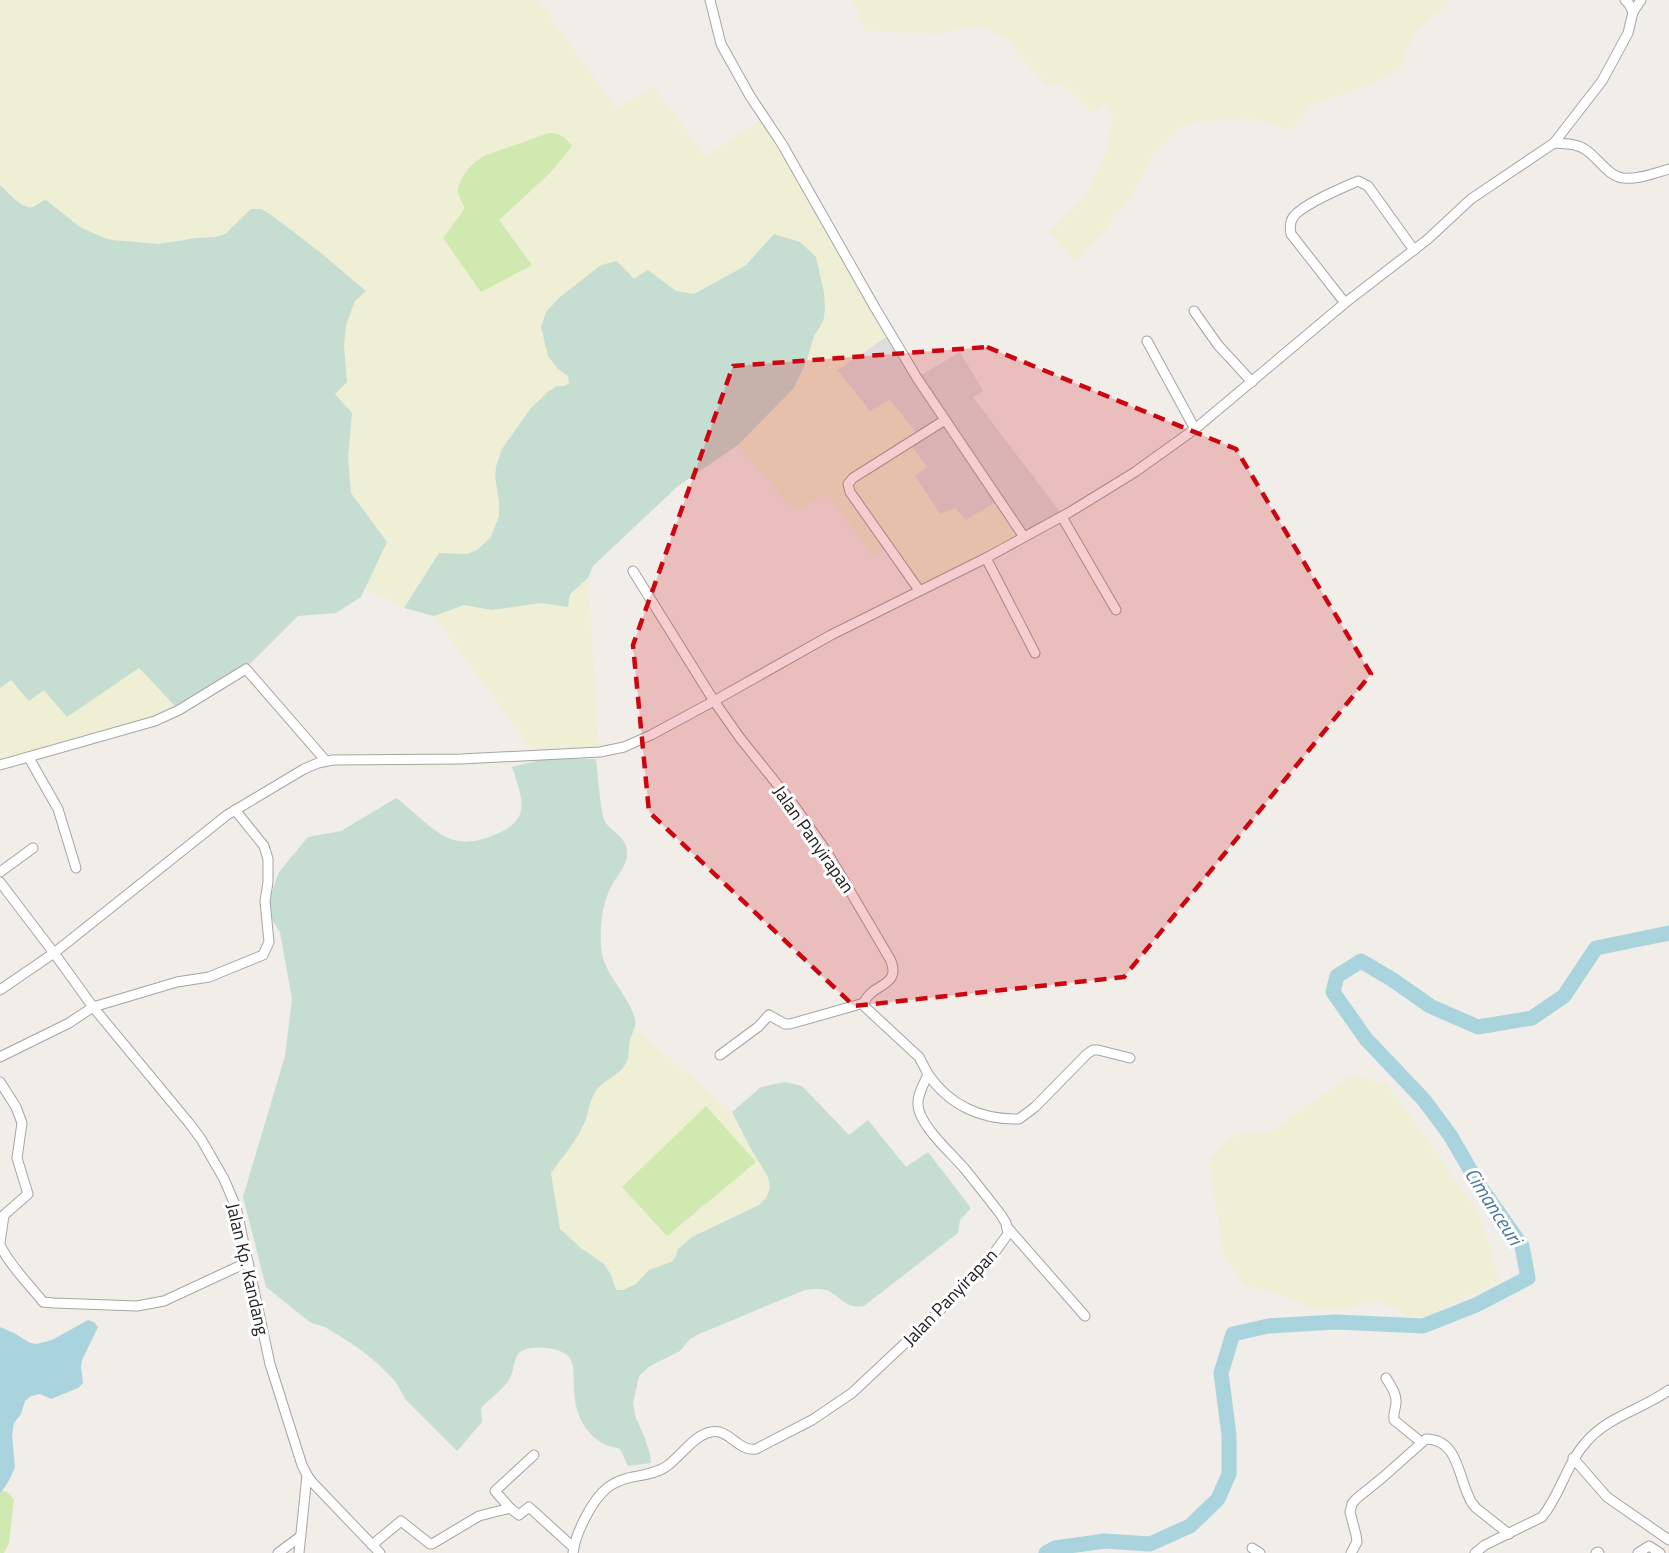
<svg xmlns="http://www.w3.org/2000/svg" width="1669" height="1553" font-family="'Titillium Web',sans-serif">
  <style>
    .residential { fill: #dfdede }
    .farmland { fill: #eeefd4; fill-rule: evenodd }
    .grass { fill: #cfe9b0 }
    .wetland { fill: #c5ded1 }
    .water { fill: #aad4dd }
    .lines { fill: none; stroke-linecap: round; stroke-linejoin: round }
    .river { stroke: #aad4dd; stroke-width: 15 }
    .minor-casing { stroke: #a5a5a5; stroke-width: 11 }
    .minor { stroke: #fff; stroke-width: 9 }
    .marked { fill: #cc0610; fill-opacity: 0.2; stroke: #cc0610; stroke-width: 4.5; stroke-dasharray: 12 8; stroke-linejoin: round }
    .labels { text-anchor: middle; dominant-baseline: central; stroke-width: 6; stroke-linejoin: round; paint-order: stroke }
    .street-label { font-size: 18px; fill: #212121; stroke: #fff }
    .water-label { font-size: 20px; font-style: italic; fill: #49789f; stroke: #fff }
  </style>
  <rect width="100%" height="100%" fill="#f1ede8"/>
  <!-- residential -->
  <polygon class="residential" points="889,335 916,378 960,352 983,391 973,397 1063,516 1018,535 940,514 870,411 837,370"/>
  <!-- farmland -->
  <g class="farmland">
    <path d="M0,0H538L617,109L653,86L706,157L762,119L889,335L837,370L870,411L890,400L918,435L909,442L927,467L915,476L940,514L955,508L966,520L996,502L1018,535L920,586L894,543L874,557L827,494L794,511L738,445L794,388L807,360L814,336L820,327L824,318L825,307L824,292L816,257L774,234L745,266L694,294L676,291L648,270L558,369L568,376L569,383L565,386H557L502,449L496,467L495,477L499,501V516L491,537L477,550L467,554L439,553L404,608L364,589L387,542L351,493L348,458L352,413L335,394L347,381L344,346L346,325L355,301L365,290L321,253L270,214L261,209H251L225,234L216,237L196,238L159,244L112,240L102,237L80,227L46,200L41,201L33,207H28L18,203L0,185ZM549,133L550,173L499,220L443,238L465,208L462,180L467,171L479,158Z"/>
    <polygon points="853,0 1450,0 1441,11 1432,16 1418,30 1407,48 1405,62 1400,69 1377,82 1312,104 1298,123 1289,129 1284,129 1267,122 1254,119 1197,121 1178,129 1153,155 1129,200 1076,263 1050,232 1083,199 1090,188 1107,150 1113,115 1102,104 1093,114 1062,82 1048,87 1005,38 984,27 971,26 942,34 866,31"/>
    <polygon points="588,578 599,748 533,751 434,616 464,605 492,610 541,603 568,607 570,594"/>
    <polygon points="139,667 177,708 91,740 0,763 0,688 11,680 44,690 107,689"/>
    <polygon points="635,1029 732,1112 751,1149 768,1177 770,1188 766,1198 759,1205 692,1237 675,1253 675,1258 671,1262 649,1270 636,1284 623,1290 616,1291 611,1275 604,1264 581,1248 560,1229 551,1173 582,1130 587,1118 592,1096 596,1090 626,1065 630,1041"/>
    <polygon points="1352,1075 1387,1084 1477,1210 1492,1253 1499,1281 1425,1317 1408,1316 1381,1302 1366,1303 1341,1310 1316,1310 1270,1291 1254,1288 1244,1284 1224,1255 1209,1163 1211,1158 1229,1140 1238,1134 1252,1132 1262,1134 1272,1133 1280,1125"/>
  </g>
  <!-- grass -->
  <g class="grass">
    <path d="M549,133C561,133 565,138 572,146L550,173L499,220L532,265L481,292L443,238L465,208C462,203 458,196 458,190C459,177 473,162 484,156Z"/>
    <polygon points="706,1106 756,1162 667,1236 622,1187"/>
    <polygon points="3,1491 7,1492 14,1499 9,1543 4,1553 0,1553 0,1494"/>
  </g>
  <!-- wetland -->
  <g class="wetland">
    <path d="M0,185C7,191 22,210 33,207C38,205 40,201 46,200L80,227L102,237L112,240L159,244L196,238L215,237L225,234L251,209H261L270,214L321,253L366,291L355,301L346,325L344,346L347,382L335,394L352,413L348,458L351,493L387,542L361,597L336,613L298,616L239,675L177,708L139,668L67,717L44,690L29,701L11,680L0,688Z"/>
    <polygon points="774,234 800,242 816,257 824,292 825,307 824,318 820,327 814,336 807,360 794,388 738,445 678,486 593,566 588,578 570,594 568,607 541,603 492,610 464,605 434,616 404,608 439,553 467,554 477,550 491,537 499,516 499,501 495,477 496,467 502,449 531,408 549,391 557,386 565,386 569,383 568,376 558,369 548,356 541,327 546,312 560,297 601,265 617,261 634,279 648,270 676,291 694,294 745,266"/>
    <path d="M544,759H596C597,769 601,816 605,822C613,833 628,838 627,854C627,867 616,876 611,887C602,904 600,925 601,945C601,973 628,992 635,1019C637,1026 632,1033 630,1040C628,1048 630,1056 626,1063C620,1076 600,1081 594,1094C588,1105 588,1118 582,1128C574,1144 561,1159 551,1173L560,1229L581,1248L604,1264L611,1275L616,1290H623L636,1284L649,1270L671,1262L675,1258L678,1249L692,1237L759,1205L766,1198L770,1188L768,1177L751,1149L732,1112L761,1087L785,1082L802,1086L849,1135L868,1120L906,1167L928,1152L971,1208L960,1220L958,1233L864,1306C849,1310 841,1298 829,1291C822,1288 812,1289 805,1290L699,1334L690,1339L680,1351L650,1366L639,1376L633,1403L636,1418L644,1436L650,1454L651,1463L628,1466L620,1449C614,1447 607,1446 602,1443C580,1429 574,1408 574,1384C573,1375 575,1364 569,1357C562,1347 527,1343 518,1354C513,1361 514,1372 509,1380C503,1389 491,1398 483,1406L481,1408L482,1422L457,1451L406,1400L395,1381L377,1363L357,1347L325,1327L311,1323L266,1287L243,1197L285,1056L292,999L280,932L270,917L268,903L279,872L308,837L341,831L396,798C413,810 430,830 448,838C463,844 474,842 489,837C532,822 524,803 512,767Z"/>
  </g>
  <!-- water -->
  <polygon class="water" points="88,1320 94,1322 98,1327 82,1360 81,1367 83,1383 78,1388 51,1399 40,1394 31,1396 25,1401 21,1414 14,1423 12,1435 15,1467 10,1479 0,1494 0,1327 14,1333 30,1343 37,1344 52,1340"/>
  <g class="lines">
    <!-- river -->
    <polyline class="river" points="1046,1553 1055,1548 1105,1541 1150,1544 1190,1526 1218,1499 1229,1474 1229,1435 1221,1373 1233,1334 1268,1326 1336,1322 1423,1326 1476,1305 1528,1278 1522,1246 1479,1185 1450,1135 1424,1100 1366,1039 1333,992 1337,976 1361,961 1393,980 1430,1006 1478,1027 1532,1018 1564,996 1596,948 1669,933"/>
    <defs>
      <g id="minor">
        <polyline points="710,0 721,44 750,96 782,144 874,306 917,378 1024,537"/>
        <polyline points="1625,0 1629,4 1633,12"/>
        <path d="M1554,143C1565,144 1577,143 1586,150C1598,158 1608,176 1623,178C1637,180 1655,173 1669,169"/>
        <path d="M1345,303L1291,234C1290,229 1290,221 1294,216C1305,203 1342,188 1358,181L1368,186L1414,250"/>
        <polyline points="1194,311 1218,345 1252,382"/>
        <polyline points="1147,341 1195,429"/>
        <polyline points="1062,517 1116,610"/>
        <polyline points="986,558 1035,653"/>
        <polyline points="919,590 850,492 848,484 853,478 945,420"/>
        <polyline points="29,758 58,809 76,868"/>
        <polyline points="0,765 155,721 179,710 246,669 326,761"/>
        <polyline points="0,872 33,848"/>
        <polyline points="0,882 54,953 93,1007 189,1123 201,1139 224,1179 236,1207 270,1364 302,1465 307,1475 312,1482 380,1553"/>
        <polyline points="0,990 54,953 227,815 304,769 318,763 333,760 461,759 600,752 624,747 651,735 714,701 831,635 986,558 1070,512 1135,472 1195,429 1345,303 1428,239 1471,199 1554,143 1602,81 1628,33 1633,12 1641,0"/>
        <polyline points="720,1055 758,1027 769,1015 785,1024 790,1024 864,1003"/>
        <polyline points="0,1057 69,1023 93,1007 177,982 209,977 263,955 269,942 265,901 268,882 268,859 264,846 235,810"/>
        <path d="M928,1074C949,1105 981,1120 1019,1119L1035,1107L1087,1054L1093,1050H1098L1130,1058"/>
        <polyline points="0,1082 16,1107 22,1123 17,1158 28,1194 4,1215 0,1243"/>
        <polyline points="1007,1227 1085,1316"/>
        <path d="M0,1245C10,1266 29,1284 43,1302L54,1303L137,1306L164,1301L248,1262"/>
        <path d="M1386,1378C1391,1386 1397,1394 1396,1404C1395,1410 1393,1413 1394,1420L1421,1442"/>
        <polyline points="1573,1458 1607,1497 1669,1540"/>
        <polyline points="510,1508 495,1491 534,1455"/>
        <polyline points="372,1545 401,1521 430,1544 432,1544 479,1516 510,1508 519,1515 529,1507 574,1548"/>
        <polyline points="1252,1548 1260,1553"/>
        <polyline points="278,1553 301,1536"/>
        <polyline points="299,1553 307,1475"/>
        <path d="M573,1553C575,1534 592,1500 607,1488C612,1484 621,1480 628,1478C641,1475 656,1474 667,1466C681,1456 694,1435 711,1432C729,1428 738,1452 756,1449L812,1420L852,1393L934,1316L989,1260L1008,1234L1006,1223L1001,1215C989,1199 976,1183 964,1168C951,1153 919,1125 918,1105C917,1095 924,1084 928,1074L919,1057L865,1007L864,1003C871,983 903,987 890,959L827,852L793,804L740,738L714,701L633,571"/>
        <path d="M1351,1553L1357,1542L1356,1535L1350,1512L1352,1504L1356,1499L1382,1478L1426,1439C1460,1439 1458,1481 1472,1503L1476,1508L1509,1534"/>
        <path d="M1475,1553L1485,1545L1542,1517C1561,1494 1566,1464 1587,1441C1609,1416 1643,1409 1669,1390"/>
        <polyline points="1596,1553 1598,1552 1599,1553"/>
        <polyline points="1638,1553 1649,1546 1660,1553"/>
      </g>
    </defs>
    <!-- minor casing -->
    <use href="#minor" class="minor-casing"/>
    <!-- minor -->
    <use href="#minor" class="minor"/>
  </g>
  <!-- marked area -->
  <path class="marked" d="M987,347L1236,449L1371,674L1124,977L854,1006L649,812L633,645L733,366Z"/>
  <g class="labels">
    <!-- street labels -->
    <g class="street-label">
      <text transform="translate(814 839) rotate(55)">Jalan Panyirapan</text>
      <text transform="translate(248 1269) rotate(77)">Jalan Kp. Kandang</text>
      <text transform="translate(950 1297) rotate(-46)">Jalan Panyirapan</text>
    </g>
    <!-- water labels -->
    <g class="water-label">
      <text transform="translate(1494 1206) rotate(57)">Cimanceuri</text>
    </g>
  </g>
</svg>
